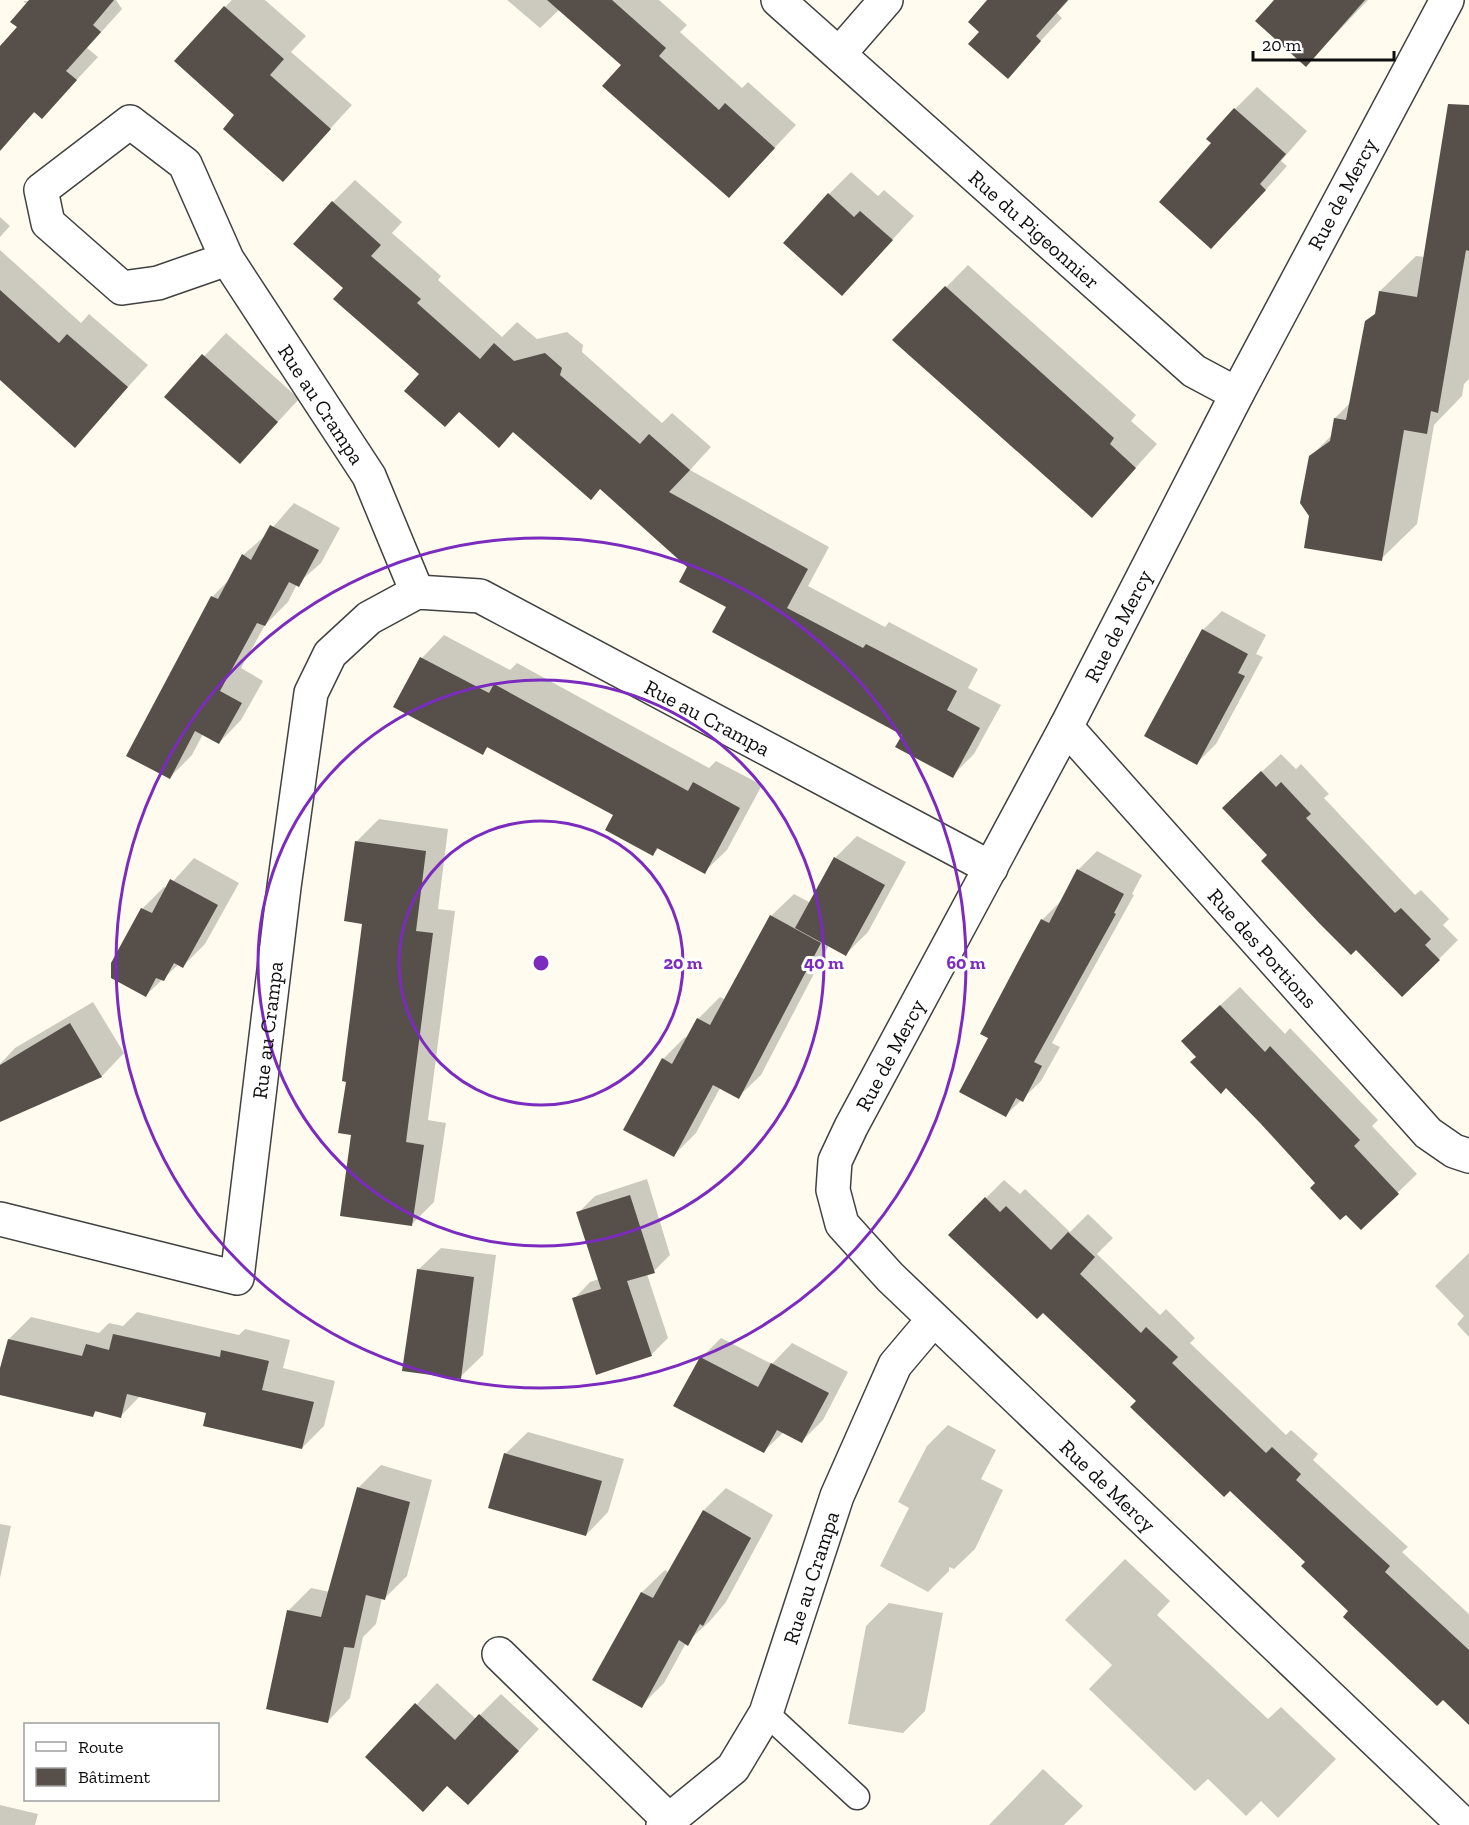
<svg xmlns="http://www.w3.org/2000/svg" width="1469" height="1825" font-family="'Zilla Slab',serif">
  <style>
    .shadow { fill: #0003 }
    .building { fill: #574f4a }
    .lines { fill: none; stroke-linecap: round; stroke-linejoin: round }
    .lane-casing { stroke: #414141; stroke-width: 27 }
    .street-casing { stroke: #414141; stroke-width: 36 }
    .lane { stroke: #fff; stroke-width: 24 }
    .street { stroke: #fff; stroke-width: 33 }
    .ring { fill: none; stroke: #7b2cbf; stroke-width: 3 }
    .labels { text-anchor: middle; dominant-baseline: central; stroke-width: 6; stroke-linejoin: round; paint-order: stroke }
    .street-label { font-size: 21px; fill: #0e0e0e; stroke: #fff }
    .centre { fill: #7b2cbf; stroke: #fff; stroke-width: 3 }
    .ring-label { font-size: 18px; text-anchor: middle; font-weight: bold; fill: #7b2cbf; stroke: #fff; stroke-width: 6; stroke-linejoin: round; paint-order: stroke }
  </style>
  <rect width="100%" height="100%" fill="#fffcef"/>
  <!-- shadow -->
  <g class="shadow">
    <polygon points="116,0 122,9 87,48 98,57 42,117 35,112 14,133 0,120 0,49 19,27 27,4 23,1"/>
    <polygon points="232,0 265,0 306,36 291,52 352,105 283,180 236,115 225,7"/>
    <polygon points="507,0 659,0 687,25 680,32 742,88 748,82 796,125 751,173 560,9 540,28"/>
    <polygon points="989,0 1069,0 1057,13 1062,18 1007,77 981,32"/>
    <polygon points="1276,0 1368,0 1306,65"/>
    <polygon points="1257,87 1307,131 1281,161 1287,166 1234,225 1213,143 1235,109"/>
    <polygon points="1469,140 1469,379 1464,384 1462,396 1434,425 1417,524 1381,559 1311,516 1310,457 1332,435 1335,418 1351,402 1367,322 1377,311 1380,291 1416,256 1425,257"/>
    <polygon points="851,172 878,196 884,190 914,216 864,271 829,194"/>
    <polygon points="355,180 402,222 392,233 441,276 438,280 502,337 517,322 537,339 567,332 583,345 582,352 662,423 672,413 711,447 690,470 829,547 808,586 885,627 889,622 978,669 968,688 1001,705 974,754 952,776 904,735 728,607 688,567 601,487 514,430 421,374 345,288 333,202"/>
    <polygon points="0,217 10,226 0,237"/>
    <polygon points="0,250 81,323 89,314 148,365 75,445 0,365"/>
    <polygon points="968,265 1136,415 1131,421 1157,444 1092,516 894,340"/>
    <polygon points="226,333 299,399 262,439 166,397"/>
    <polygon points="294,503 340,528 321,563 297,584 288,602 265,625 241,668 263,681 241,720 219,743 203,734 192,755 170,777 212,597 231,578 243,555 267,534"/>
    <polygon points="1222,611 1266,635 1256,654 1263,657 1216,744 1197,763 1203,630"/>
    <polygon points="444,635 510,670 517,663 709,768 716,761 762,785 727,850 704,872 659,848 652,855 615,815 489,746 482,753 395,707 422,658"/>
    <polygon points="1281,754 1296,769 1301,764 1329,794 1324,798 1415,895 1421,890 1449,919 1443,925 1458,940 1439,959 1269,855 1243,789"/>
    <polygon points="379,819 448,829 438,909 455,911 428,1120 446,1123 434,1202 412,1224 352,1133 348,1080 364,923 356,842"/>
    <polygon points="857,836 906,862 868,932 846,954 829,945 761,1075 738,1097 720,1088 696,1133 674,1155 663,1059 685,1037 688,1038 698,1019 720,997 726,1000 771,916 794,894 811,903 835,858"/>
    <polygon points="1097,851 1142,875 1132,894 1134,895 1052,1043 1060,1047 1041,1081 1006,1115 990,1037 1042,920 1061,901 1078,870"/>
    <polygon points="194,858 239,883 205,944 183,966 179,964 146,995 142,909 164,887 167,888"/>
    <polygon points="1240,987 1285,1034 1290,1028 1378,1120 1372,1126 1417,1174 1361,1228 1198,1056 1202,1022"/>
    <polygon points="93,1002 124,1053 102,1076 17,1113 0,1083 0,1064 15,1048"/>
    <polygon points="647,1179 670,1255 654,1271 647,1274 668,1338 651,1355 574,1299 590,1282 599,1279 578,1213 595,1196"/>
    <polygon points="1004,1180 1020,1194 1025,1189 1070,1232 1088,1214 1113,1238 1097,1254 1160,1315 1166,1309 1195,1338 1190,1343 1286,1435 1291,1430 1318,1454 1313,1460 1408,1547 1402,1552 1469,1614 1469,1723 1350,1611 1307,1562 1138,1401 986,1198"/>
    <polygon points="441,1248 496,1255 483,1355 460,1377 418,1270"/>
    <polygon points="1469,1253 1469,1337 1457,1324 1464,1316 1435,1286"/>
    <polygon points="137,1312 239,1335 245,1329 290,1340 283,1368 335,1381 324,1426 302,1448 207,1412 140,1396 121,1416 98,1410 93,1415 0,1393 0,1374 9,1339 31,1317 99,1333 109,1323 123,1326"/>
    <polygon points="721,1338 772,1364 792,1343 848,1372 823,1420 802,1441 784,1432 764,1451 701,1358"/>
    <polygon points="948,1425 996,1450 981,1479 1003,1490 975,1549 954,1569 949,1567 949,1571 928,1592 880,1566 909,1508 898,1502 927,1446"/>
    <polygon points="528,1432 624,1459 608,1512 586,1535 505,1454"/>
    <polygon points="381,1465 432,1480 407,1576 385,1598 382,1598 376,1624 363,1637 350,1698 328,1721 288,1611 311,1588 330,1592 358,1488"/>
    <polygon points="726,1488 773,1515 726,1602 710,1621 686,1643 664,1683 641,1706 594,1679 642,1592 665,1570 669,1573 704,1510"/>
    <polygon points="0,1524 11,1526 0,1578"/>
    <polygon points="1125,1559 1170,1601 1157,1615 1268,1719 1281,1707 1336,1759 1278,1818 1261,1801 1246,1816 1208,1779 1195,1791 1089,1689 1112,1665 1065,1620"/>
    <polygon points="889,1603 943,1613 925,1711 903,1733 848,1724 866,1626"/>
    <polygon points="437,1683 476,1719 501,1694 539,1729 489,1782 448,1784 367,1757"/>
    <polygon points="1043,1769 1083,1806 1064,1825 989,1825"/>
    <polygon points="0,1805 38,1814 35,1825 0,1825"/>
  </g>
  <!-- building -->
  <g class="building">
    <polygon points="29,0 114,0 93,25 101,32 66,71 77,80 42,119 34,112 0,151 0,46 17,27 10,22"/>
    <polygon points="547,0 612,0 666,48 659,56 719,110 725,103 775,148 729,198 602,86 621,65"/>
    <polygon points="987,0 1068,0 1036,36 1041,41 1008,79 968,44 979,32 968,22"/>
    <polygon points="1274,0 1365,0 1306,67 1255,21"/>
    <polygon points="224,6 284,59 270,75 331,129 283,182 223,129 234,115 174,61"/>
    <polygon points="1448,104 1469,105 1469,251 1466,250 1438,413 1431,411 1427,434 1404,430 1382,561 1304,548 1309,516 1300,503 1309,456 1330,441 1334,418 1346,420 1365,321 1375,314 1379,291 1417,297"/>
    <polygon points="1234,108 1286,154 1260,184 1266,190 1211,249 1159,202 1211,143 1206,139"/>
    <polygon points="828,193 854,217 860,211 893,240 842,296 783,243"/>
    <polygon points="332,201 381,245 371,256 421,299 417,303 480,359 494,343 514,361 545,353 562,368 560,375 640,444 649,434 690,470 669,492 808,569 787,608 863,648 866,644 957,691 947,710 980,728 953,778 895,747 902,735 712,632 726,607 679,582 687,567 600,489 591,500 513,432 499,448 459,412 445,427 404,391 419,374 333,299 343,288 293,244"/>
    <polygon points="945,286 1114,438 1110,444 1136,468 1092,518 892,340"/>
    <polygon points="0,290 59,343 67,334 128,387 75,448 0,380"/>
    <polygon points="202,354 278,422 240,464 164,397"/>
    <polygon points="270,525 319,550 299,587 289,582 265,626 257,623 220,691 242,703 219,744 195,731 170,779 126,756 211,596 218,599 242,554 251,560"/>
    <polygon points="1202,629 1248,654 1238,673 1245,676 1197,765 1144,736"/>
    <polygon points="420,657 489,693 494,684 688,791 693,782 740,808 705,874 657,848 653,856 605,830 613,815 487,747 483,755 393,707"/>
    <polygon points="1261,771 1276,787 1281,782 1311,814 1306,818 1395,913 1401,908 1431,939 1425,945 1440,960 1402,997 1356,950 1351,955 1319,923 1261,861 1267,855 1222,808"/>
    <polygon points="355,841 426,851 416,931 433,933 406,1142 424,1145 412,1226 340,1216 351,1135 338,1133 346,1082 342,1081 362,924 344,921"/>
    <polygon points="834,857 885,885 846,956 795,928"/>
    <polygon points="1077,869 1124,894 1114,913 1116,914 1034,1062 1042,1066 1023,1102 1016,1098 1006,1117 959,1092 988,1038 980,1034 1020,958 1041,919 1049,923"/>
    <polygon points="170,879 218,905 183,968 174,963 164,981 156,978 146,997 111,978 111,963 141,908 152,913"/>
    <polygon points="770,915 821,943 739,1099 713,1085 674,1157 623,1130 662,1058 672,1064 697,1018 710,1025"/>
    <polygon points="1220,1005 1265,1052 1270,1046 1360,1140 1354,1146 1399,1194 1361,1230 1346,1215 1340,1220 1310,1188 1315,1183 1261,1124 1226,1088 1221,1094 1190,1062 1196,1057 1181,1041"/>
    <polygon points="70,1023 102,1077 0,1122 0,1065"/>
    <polygon points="630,1195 655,1273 627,1281 652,1356 596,1375 572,1298 601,1289 576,1212"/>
    <polygon points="985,1197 1000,1212 1006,1206 1051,1250 1068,1232 1095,1257 1080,1274 1141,1333 1146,1327 1178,1357 1172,1363 1266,1453 1272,1447 1301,1474 1296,1480 1390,1566 1385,1572 1469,1650 1469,1725 1443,1700 1437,1706 1343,1617 1348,1611 1301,1566 1305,1562 1230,1491 1224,1497 1130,1407 1136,1401 1043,1313 1037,1319 948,1235"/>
    <polygon points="417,1269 474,1277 461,1379 402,1371"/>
    <polygon points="113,1334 220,1357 221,1350 269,1361 262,1390 314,1402 302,1449 203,1426 206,1413 127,1394 121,1418 95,1411 93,1417 0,1395 0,1368 8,1339 82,1356 86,1344 109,1350"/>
    <polygon points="700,1357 758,1387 771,1363 829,1393 802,1443 777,1430 764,1453 673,1406"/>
    <polygon points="504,1453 602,1481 586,1536 488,1508"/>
    <polygon points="357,1487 410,1502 385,1600 366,1595 354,1648 344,1647 328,1723 266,1709 287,1610 321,1617"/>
    <polygon points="703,1510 751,1538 703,1626 700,1624 688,1646 679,1640 642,1708 592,1680 641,1592 653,1598"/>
    <polygon points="415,1703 455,1740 479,1714 519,1751 468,1805 447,1786 423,1812 365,1757"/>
  </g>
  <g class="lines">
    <defs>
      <polyline id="lane" points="766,1713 857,1797"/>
      <g id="street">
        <path id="s1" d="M778,0L1194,371L1237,394"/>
        <path id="s2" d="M1447,0L1237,394L1066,727L851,1127L835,1161L833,1190L842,1224L890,1277L1464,1825"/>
        <polyline points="839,54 886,0"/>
        <path id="s3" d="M227,259L158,283L122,288L48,223L41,190L130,122L185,164L227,259L369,476L417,592"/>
        <path id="s4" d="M1066,727L1428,1133L1454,1151L1469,1156"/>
        <path id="s5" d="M0,1219L237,1278L284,887L311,693L330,654L369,618L417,592L480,596L991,868"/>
        <polyline points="499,1654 669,1820"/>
        <path id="s6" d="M663,1825L733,1768L766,1713L837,1496L895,1365L933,1320"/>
      </g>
    </defs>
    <!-- lane casing -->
    <use href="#lane" class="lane-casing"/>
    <!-- street casing -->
    <use href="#street" class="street-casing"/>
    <!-- lane -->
    <use href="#lane" class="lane"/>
    <!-- street -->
    <use href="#street" class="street"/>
  </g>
  <!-- distance rings -->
  <g class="ring">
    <circle cx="541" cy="963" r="142"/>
    <circle cx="541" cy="963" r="283"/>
    <circle cx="541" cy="963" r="425"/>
  </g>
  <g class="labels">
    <!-- street labels -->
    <g class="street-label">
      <text transform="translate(1342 194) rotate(-62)">Rue de Mercy</text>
      <text stroke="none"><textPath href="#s1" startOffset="344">Rue du Pigeonnier</textPath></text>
      <text stroke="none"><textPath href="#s3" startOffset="700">Rue au Crampa</textPath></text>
      <text transform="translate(1118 626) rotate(-63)">Rue de Mercy</text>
      <text stroke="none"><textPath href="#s5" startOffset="1306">Rue au Crampa</textPath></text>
      <text stroke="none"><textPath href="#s4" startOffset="296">Rue des Portions</textPath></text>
      <text stroke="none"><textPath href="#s5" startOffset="494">Rue au Crampa</textPath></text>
      <text transform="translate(890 1055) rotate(-62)">Rue de Mercy</text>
      <text stroke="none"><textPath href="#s2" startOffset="1750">Rue de Mercy</textPath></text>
      <text stroke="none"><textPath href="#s6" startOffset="297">Rue au Crampa</textPath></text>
    </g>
  </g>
  <circle cx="541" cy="963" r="9" class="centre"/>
  <g class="ring-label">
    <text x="683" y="969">20 m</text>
    <text x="824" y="969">40 m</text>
    <text x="966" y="969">60 m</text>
  </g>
  <!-- legend -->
  <rect x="24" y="1723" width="195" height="78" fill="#ffffff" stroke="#9f9f9f" stroke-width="1.5"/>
  <rect x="36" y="1742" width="30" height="9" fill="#ffffff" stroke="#9f9f9f" stroke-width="1.5"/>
  <text x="78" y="1753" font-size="18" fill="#0e0e0e">Route</text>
  <rect x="36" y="1768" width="30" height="18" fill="#574f4a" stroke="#9f9f9f" stroke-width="1.5"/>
  <text x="78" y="1783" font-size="18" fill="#0e0e0e">Bâtiment</text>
  <!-- scale -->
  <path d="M1253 51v9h141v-9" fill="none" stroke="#0e0e0e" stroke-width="3"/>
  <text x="1262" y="51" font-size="18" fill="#0e0e0e" stroke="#ffffff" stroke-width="4.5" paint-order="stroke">20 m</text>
</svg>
